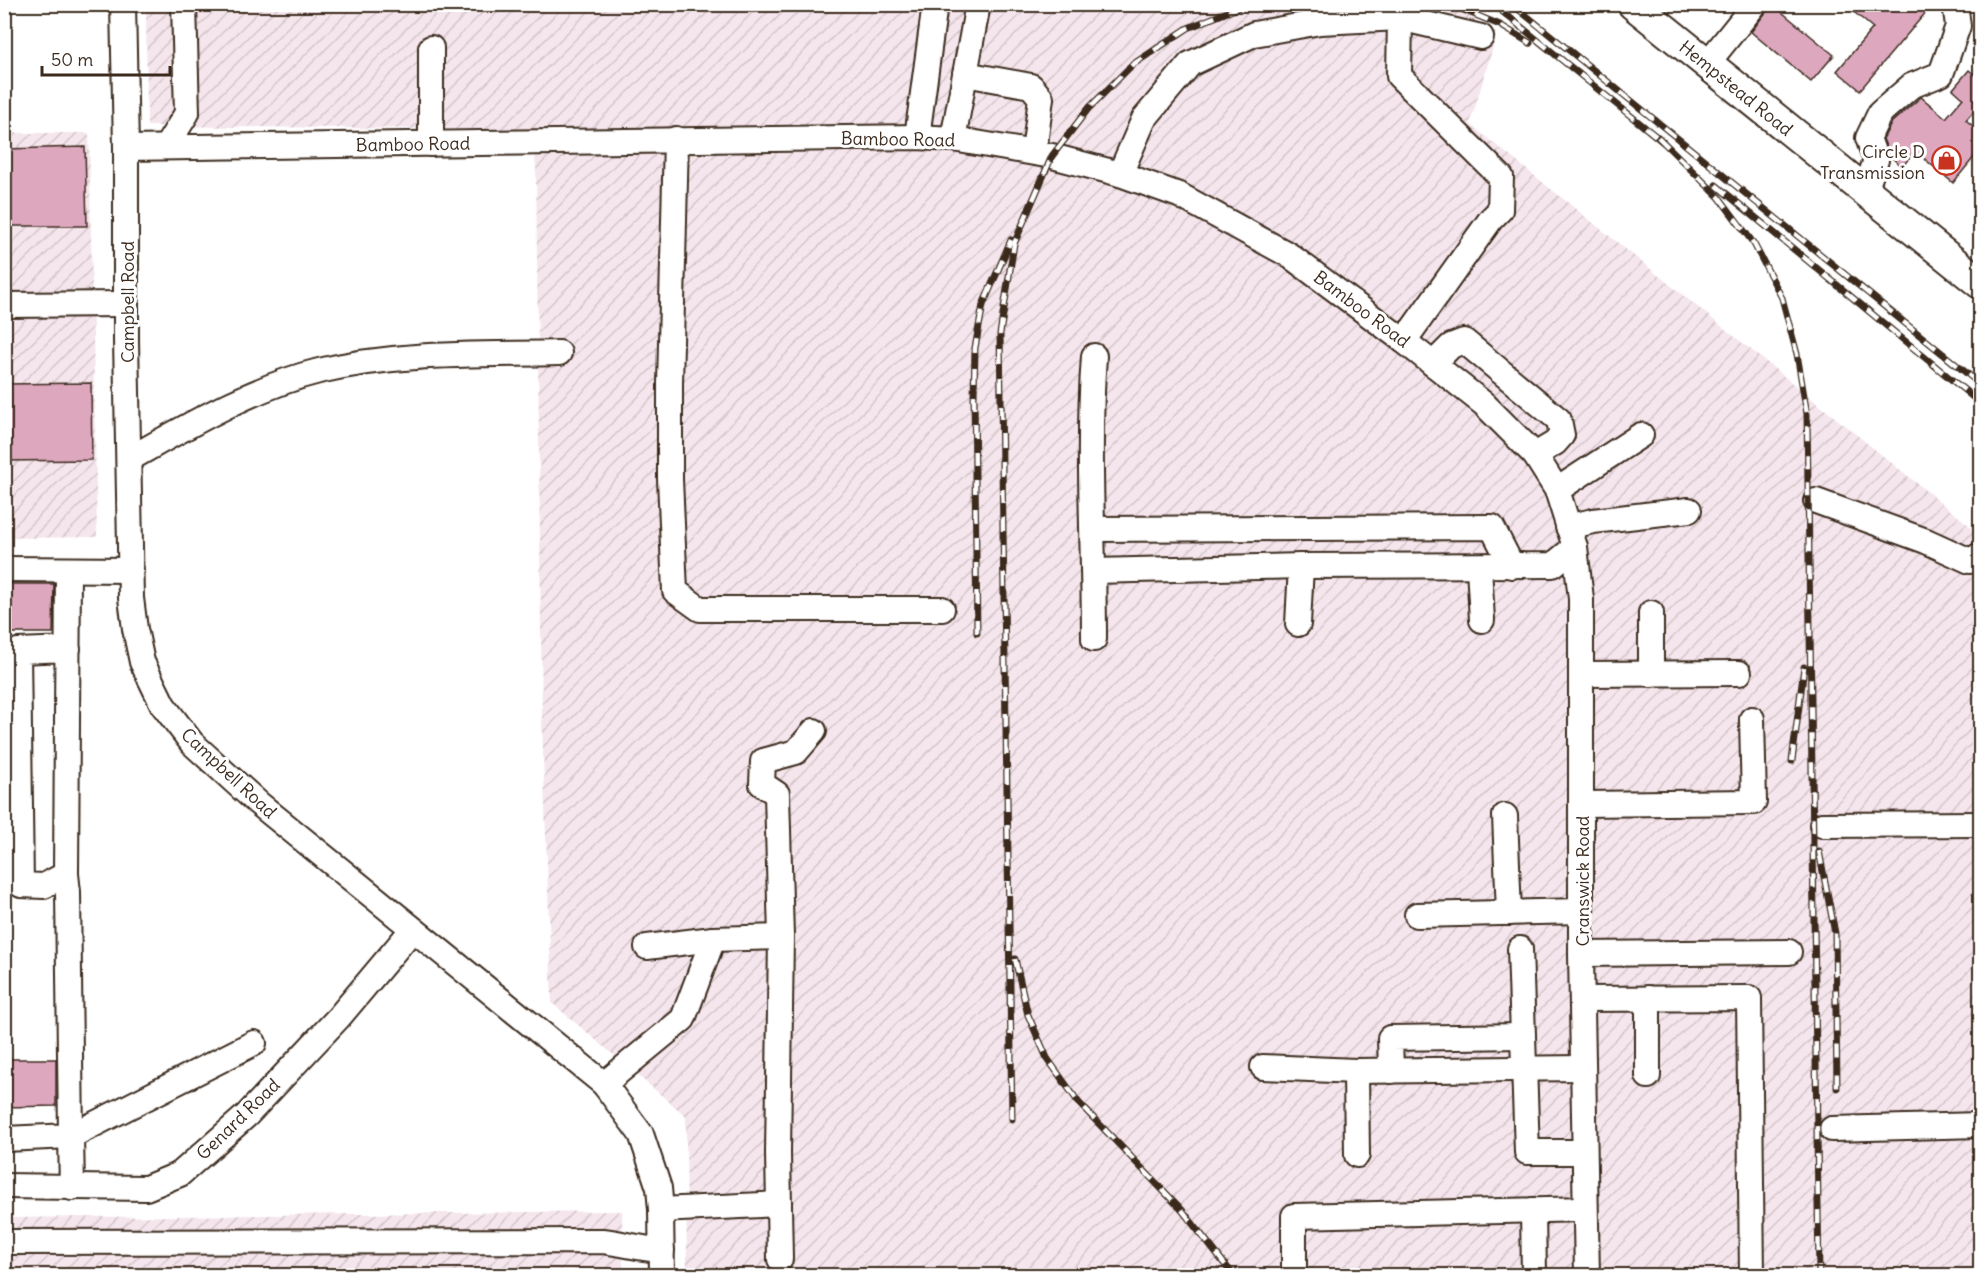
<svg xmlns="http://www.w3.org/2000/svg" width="1985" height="1280" font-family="Delius,sans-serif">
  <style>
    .industrial { fill: url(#industrial-furrows) }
    .building { fill: #dda7be; stroke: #3b2a1e; stroke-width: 1.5 }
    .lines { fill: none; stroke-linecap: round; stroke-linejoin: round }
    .minor-casing { stroke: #3b2a1e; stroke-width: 28 }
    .major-casing { stroke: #3b2a1e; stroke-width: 34 }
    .minor { stroke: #fff; stroke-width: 24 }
    .major { stroke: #fff; stroke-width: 30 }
    .rail-casing { stroke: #3b2a1e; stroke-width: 7 }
    .rail { stroke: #fff; stroke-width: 4.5; stroke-dasharray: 14; stroke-linecap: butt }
    .labels { text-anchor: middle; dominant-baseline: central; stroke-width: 6; stroke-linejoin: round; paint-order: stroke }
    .street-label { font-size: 18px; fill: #3b2a1e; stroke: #fff }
    .poi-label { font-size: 18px; fill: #3b2a1e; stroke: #fff; text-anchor: end }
  </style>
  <defs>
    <pattern id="industrial-furrows" width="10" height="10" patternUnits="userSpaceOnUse" patternTransform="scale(1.5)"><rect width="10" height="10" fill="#f5e5ec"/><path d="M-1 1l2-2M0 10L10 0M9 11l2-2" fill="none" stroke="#d3c5ca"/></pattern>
  </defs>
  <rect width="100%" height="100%" fill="#fff"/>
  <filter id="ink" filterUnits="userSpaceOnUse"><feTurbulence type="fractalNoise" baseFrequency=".0167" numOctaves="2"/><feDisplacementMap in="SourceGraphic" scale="12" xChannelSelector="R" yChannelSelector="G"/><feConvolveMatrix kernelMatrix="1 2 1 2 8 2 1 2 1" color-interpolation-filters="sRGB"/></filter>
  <g filter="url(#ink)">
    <!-- industrial -->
    <g class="industrial">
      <polygon points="146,5 1459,5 1496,37 1470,124 1980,534 1980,1275 687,1275 686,1116 552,1003 542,723 536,166 532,130 147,126"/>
      <polygon points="4,133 89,133 97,537 5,538"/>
      <polygon points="622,1211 623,1275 5,1275 4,1218"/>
    </g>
    <!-- building -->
    <g class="building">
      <polygon points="1772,4 1834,55 1811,82 1751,32"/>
      <polygon points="1862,4 1933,4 1860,90 1837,71 1873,28 1855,13"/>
      <polygon points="1969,70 1980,79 1980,104 1966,120 1980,132 1980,150 1953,183 1915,151 1902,167 1890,156 1883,139 1892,122 1921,97 1946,118 1963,98 1953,89"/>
      <polygon points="85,147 87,226 4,226 4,149"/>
      <polygon points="91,383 92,460 4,461 4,384"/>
      <polygon points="4,584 54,584 53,633 4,633"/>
      <polygon points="4,1059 56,1059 56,1106 4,1107"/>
    </g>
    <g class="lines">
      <defs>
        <g id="minor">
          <polyline points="123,4 126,148 126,340 131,598 135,629 142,662 163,705 192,743 258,803 604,1084 641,1134 659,1188 661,1210 662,1276"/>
          <polyline points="1400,18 1399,76 1501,177 1500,210 1491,219 1404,341"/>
          <polyline points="431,48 431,144"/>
          <polyline points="1706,65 1755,4"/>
          <polyline points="965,74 1031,86 1041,98 1034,152"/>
          <polyline points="917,137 935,4"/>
          <polyline points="676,139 670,384 670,479 675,591 700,609 942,609"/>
          <polyline points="953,139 978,4"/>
          <polyline points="166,147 187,113 184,4"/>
          <polyline points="126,148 917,137 953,139 1052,156 1120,174 1179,195 1289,255 1404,341 1484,404 1535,455 1557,490 1575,547 1581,599 1581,954 1587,1276"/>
          <polyline points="1120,174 1144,119 1190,64 1254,34 1320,22 1400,18 1481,37"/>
          <polyline points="1865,191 1876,160 1868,138 1880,113 1911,86 1941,74 1958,26 1955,4"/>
          <polyline points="4,305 126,304"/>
          <path d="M1094,356C1087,450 1094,545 1094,639"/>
          <polyline points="1433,364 1451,346 1464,341 1559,420 1562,435 1555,443 1535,455"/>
          <path d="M129,459C188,426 253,387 319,371C397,352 479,355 559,353"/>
          <polyline points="1557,490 1641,435"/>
          <polyline points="1816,501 1926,541 1970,561 1980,555"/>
          <polyline points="1568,527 1593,521 1689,510"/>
          <polyline points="1093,529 1492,527 1512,566"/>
          <polyline points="1479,567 1482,620"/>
          <polyline points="4,569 131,570"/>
          <polyline points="68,570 66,874 44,886 21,885 18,651 68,649"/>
          <polyline points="1094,571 1301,566 1553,565 1575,547"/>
          <polyline points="1651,613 1651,674"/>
          <polyline points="1298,624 1301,566"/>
          <polyline points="1582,674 1739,673"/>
          <polyline points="1582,804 1754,802 1752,719"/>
          <polyline points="1505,816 1509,913"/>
          <polyline points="1822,825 1980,824"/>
          <polyline points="1417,915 1581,911"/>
          <polyline points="647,947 713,939 781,937"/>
          <polyline points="1520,949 1527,1152 1584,1152"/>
          <polyline points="1581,954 1789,952"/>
          <polyline points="1582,999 1749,998 1752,1276"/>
          <polyline points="1263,1067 1356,1071 1583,1068"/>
          <polyline points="1356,1071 1357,1155"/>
          <polyline points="1391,1071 1390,1038 1523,1036"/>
          <polyline points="1648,1076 1648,998"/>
          <polyline points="604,1084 683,1019 713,939"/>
          <polyline points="1832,1129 1980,1125"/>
          <polyline points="4,1139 71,1136 68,892 66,874"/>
          <polyline points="4,1186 146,1188 180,1174 247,1115 339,1017 412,930"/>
          <polyline points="72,1188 71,1136 254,1043"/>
          <polyline points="661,1210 779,1204"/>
          <polyline points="1533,1210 1534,1276"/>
          <path d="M4,1242L602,1241C622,1243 641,1249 662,1250"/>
          <polyline points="780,1259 778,1153 781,937 777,794 762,784 763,761 796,752 814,731"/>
          <polyline points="1294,1276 1294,1216 1585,1209"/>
        </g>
        <polyline id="major" points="1633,4 1980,283"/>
      </defs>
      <!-- minor casing -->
      <use href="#minor" class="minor-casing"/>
      <!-- major casing -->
      <use href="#major" class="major-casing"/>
      <!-- minor -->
      <use href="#minor" class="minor"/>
      <!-- major -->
      <use href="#major" class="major"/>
      <defs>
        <g id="rail">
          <polyline points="1449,4 1500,25 1530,43"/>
          <polyline points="1493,4 1663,142"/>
          <polyline points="1512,4 1980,384"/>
          <polyline points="1658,137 1719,197 1754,244 1782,298 1797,354 1807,414 1819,1276"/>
          <polyline points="1716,185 1980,403"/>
          <polyline points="977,633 974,396 975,348 983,305 1011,240"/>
          <polyline points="1792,761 1804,667"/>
          <polyline points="1819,851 1835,933 1837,1088"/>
          <polyline points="1015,959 1028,1015 1047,1058 1079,1103 1182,1210 1234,1276"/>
          <polyline points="1012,1119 1000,334 1014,244 1052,156 1088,109 1132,65 1188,28 1247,4"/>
        </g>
      </defs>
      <!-- rail casing -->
      <use href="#rail" class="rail-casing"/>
      <!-- rail -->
      <use href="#rail" class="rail"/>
    </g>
  </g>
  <!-- icons -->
  <defs>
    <symbol id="shop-ring" viewBox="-11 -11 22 22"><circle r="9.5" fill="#fff" stroke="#c8321e" stroke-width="1.5"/><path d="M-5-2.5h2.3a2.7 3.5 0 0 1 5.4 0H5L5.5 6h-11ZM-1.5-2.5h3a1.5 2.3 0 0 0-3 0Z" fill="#c8321e"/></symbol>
  </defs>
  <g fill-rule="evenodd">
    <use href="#shop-ring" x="1930" y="144" width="33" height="33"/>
  </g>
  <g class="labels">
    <!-- street labels -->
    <g class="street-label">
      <text transform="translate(1736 88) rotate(39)">Hempstead Road</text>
      <text transform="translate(898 139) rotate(1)">Bamboo Road</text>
      <text transform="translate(413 144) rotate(-1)">Bamboo Road</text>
      <text transform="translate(127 302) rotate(-90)">Campbell Road</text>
      <text transform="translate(1362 309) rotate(37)">Bamboo Road</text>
      <text transform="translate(229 773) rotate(43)">Campbell Road</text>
      <text transform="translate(1582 881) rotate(-90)">Cranswick Road</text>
      <text transform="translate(238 1119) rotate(-44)">Genard Road</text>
    </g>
    <!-- poi labels -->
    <g class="poi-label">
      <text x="1925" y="151">Circle D<tspan x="1925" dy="21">Transmission</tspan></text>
    </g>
  </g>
  <!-- margin -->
  <rect width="1985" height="1280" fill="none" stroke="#fff" stroke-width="24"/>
  <rect x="12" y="12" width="1961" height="1256" fill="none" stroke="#3b2a1e" stroke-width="2" filter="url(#ink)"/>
  <!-- scale -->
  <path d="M42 66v9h128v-9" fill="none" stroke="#3b2a1e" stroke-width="3"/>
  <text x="51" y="66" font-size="18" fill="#3b2a1e" stroke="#ffffff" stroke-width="4.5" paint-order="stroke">50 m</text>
</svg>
